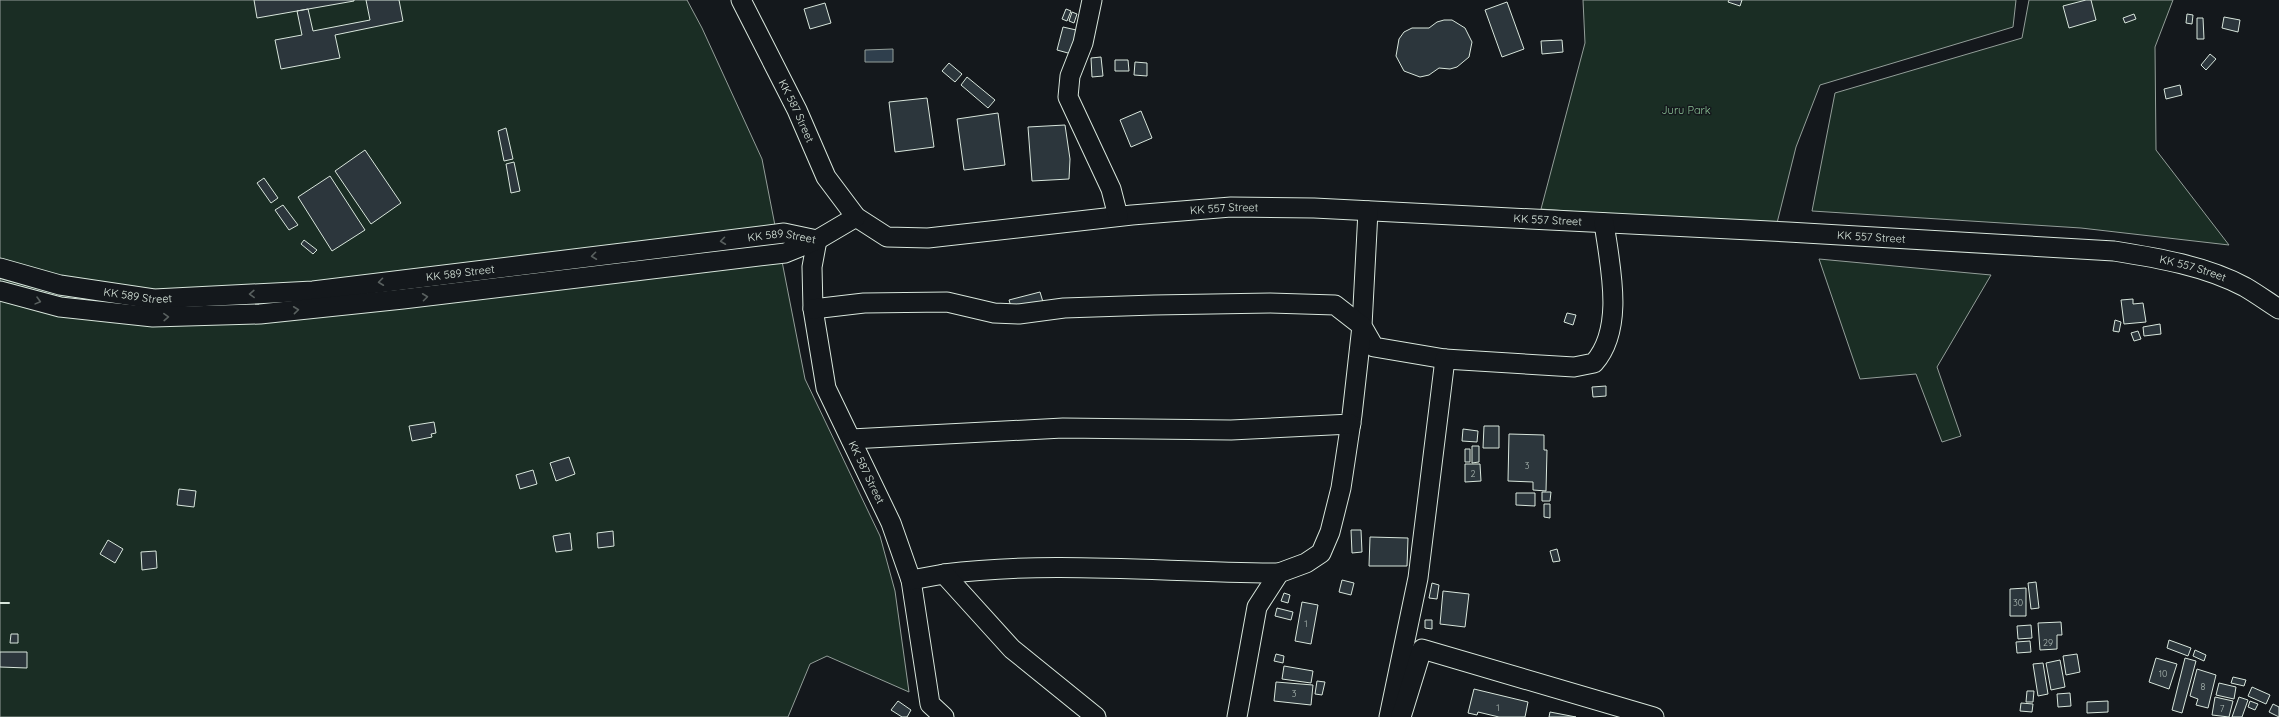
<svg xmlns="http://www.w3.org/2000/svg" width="2279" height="717" viewBox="0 0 2279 717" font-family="Quicksand,sans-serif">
<rect width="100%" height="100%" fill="#14181c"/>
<path fill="#1a2d24" stroke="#939e99" d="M 0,0 L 687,0 L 702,28 L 762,159 L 805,379 L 880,536 L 895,591 L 909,692 L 827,656 L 810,664 L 788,717 L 0,717 Z
M 1583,0 L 2016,0 L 2013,27 L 1820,85 L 1796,147 L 1776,227 L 1541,209 L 1585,43 Z
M 2029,0 L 2173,0 L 2155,47 L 2156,150 L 2229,245 L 2081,228 L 1812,211 L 1835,93 L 2022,38 Z
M 1819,259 L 1991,275 L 1937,367 L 1961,436 L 1942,442 L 1916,374 L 1860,379 Z"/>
<path fill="#2f3f4d" stroke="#939e99" d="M 893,49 L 893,62 L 865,62 L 865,50 Z"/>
<path fill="#2c363c" stroke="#d8e6dc" d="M 254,0 L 354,0 L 354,1 L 257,18 Z
M 366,0 L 399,0 L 403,21 L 335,35 L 340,58 L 281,69 L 275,40 L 302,35 L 297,11 L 308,9 L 313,31 L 370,20 Z
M 1729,0 L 1742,0 L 1740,6 L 1728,2 Z
M 2086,0 L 2091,0 L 2096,20 L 2069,28 L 2063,6 Z
M 1507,2 L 1524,49 L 1502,57 L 1485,10 Z
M 825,3 L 831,23 L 810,29 L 804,9 Z
M 1066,9 L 1071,11 L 1067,21 L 1062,19 Z
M 1072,12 L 1077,14 L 1074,23 L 1069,21 Z
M 2134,14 L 2136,19 L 2125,23 L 2123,18 Z
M 2187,14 L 2193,15 L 2192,24 L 2186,23 Z
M 2224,17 L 2240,20 L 2238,32 L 2222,28 Z
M 2197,18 L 2203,18 L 2204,39 L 2197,39 Z
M 1444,20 L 1452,20 L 1465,28 L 1472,42 L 1469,57 L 1457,67 L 1450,69 L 1439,68 L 1429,75 L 1420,77 L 1404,71 L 1396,56 L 1399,39 L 1404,32 L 1412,28 L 1429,28 L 1437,22 Z
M 1063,27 L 1085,32 L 1079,56 L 1057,50 Z
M 1562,40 L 1563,52 L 1542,54 L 1541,41 Z
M 2210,54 L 2216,59 L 2206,70 L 2201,65 Z
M 1101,57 L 1103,76 L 1092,77 L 1091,58 Z
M 1115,60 L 1128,60 L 1129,71 L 1115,71 Z
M 1135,62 L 1147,63 L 1147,76 L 1134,75 Z
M 949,63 L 962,74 L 955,82 L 942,71 Z
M 967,77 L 995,100 L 988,108 L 961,85 Z
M 2180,85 L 2182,95 L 2166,99 L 2164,89 Z
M 927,98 L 934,147 L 895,152 L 889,102 Z
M 1141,111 L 1152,138 L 1131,147 L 1120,120 Z
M 998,113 L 1005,165 L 964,170 L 957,119 Z
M 1065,125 L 1070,159 L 1069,179 L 1032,181 L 1028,127 Z
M 506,128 L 513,159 L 504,161 L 498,131 Z
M 365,150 L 401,203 L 371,224 L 335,171 Z
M 514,162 L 520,191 L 511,193 L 506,164 Z
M 330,176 L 365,230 L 332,251 L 298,197 Z
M 264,178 L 278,198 L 271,203 L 257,183 Z
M 283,205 L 298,225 L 289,230 L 275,210 Z
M 304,240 L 317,250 L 313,254 L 301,244 Z
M 1040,292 L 1043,302 L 1012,310 L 1009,300 Z
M 2133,299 L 2133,304 L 2143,303 L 2146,322 L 2124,324 L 2121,300 Z
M 1567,313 L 1576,315 L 1573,325 L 1564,322 Z
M 2115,320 L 2121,322 L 2119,332 L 2113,331 Z
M 2160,324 L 2161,334 L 2144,336 L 2143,327 Z
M 2138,331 L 2141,339 L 2134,341 L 2131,333 Z
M 1606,386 L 1606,396 L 1593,397 L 1592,387 Z
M 434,422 L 436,433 L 431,434 L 432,437 L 412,441 L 409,426 Z
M 1484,426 L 1499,426 L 1499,448 L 1483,448 Z
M 1463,429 L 1478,431 L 1477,442 L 1462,441 Z
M 1509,434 L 1544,435 L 1544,450 L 1547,450 L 1546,491 L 1533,490 L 1533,482 L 1508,481 Z
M 1472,446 L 1479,446 L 1479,462 L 1472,463 Z
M 1465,449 L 1470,449 L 1470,462 L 1465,462 Z
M 569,457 L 575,474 L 556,481 L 550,463 Z
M 1465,464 L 1480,464 L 1481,481 L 1465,482 Z
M 533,470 L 537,484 L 520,489 L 516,475 Z
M 179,489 L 196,491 L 194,507 L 177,505 Z
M 1542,492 L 1551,492 L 1550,501 L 1542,501 Z
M 1516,493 L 1535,493 L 1535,506 L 1516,505 Z
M 1544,504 L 1550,504 L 1550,518 L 1544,517 Z
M 1351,530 L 1361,530 L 1362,552 L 1352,553 Z
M 613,531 L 614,546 L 598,548 L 597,533 Z
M 570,533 L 572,550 L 556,552 L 553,536 Z
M 1370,537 L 1408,538 L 1407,566 L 1369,566 Z
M 108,540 L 123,549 L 115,563 L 100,554 Z
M 1557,549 L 1560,561 L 1553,562 L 1550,551 Z
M 156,551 L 157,568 L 142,570 L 141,552 Z
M 1342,580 L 1354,583 L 1351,595 L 1339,592 Z
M 2036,582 L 2039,608 L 2031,609 L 2028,583 Z
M 1432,583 L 1439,585 L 1437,599 L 1429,598 Z
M 2026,588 L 2026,616 L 2010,616 L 2010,589 Z
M 1443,591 L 1469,594 L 1465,627 L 1440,624 Z
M 1284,593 L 1290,595 L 1288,603 L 1281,601 Z
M 1302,602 L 1318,605 L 1311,644 L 1295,641 Z
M 1277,608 L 1293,612 L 1291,620 L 1275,616 Z
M 1425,620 L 1432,620 L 1432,629 L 1425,628 Z
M 2061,622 L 2062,635 L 2057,635 L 2057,649 L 2040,650 L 2038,623 Z
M 2031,625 L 2032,638 L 2018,639 L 2017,626 Z
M 11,634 L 18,634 L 18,643 L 10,643 Z
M 2169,640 L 2191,648 L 2188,656 L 2167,648 Z
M 2030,641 L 2031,652 L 2017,653 L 2016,642 Z
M 2195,650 L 2206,655 L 2204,661 L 2193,656 Z
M 0,652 L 27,652 L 27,668 L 0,667 Z
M 1276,654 L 1284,656 L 1283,663 L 1274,661 Z
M 2077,654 L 2080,672 L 2066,675 L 2063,656 Z
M 2156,658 L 2177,664 L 2169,689 L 2149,682 Z
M 2185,658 L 2196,661 L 2182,713 L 2172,710 Z
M 2060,660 L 2065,687 L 2051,690 L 2046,663 Z
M 2043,663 L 2048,694 L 2038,696 L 2033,664 Z
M 1284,666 L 1313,671 L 1311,683 L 1282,679 Z
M 2197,669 L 2216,675 L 2208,708 L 2196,705 L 2198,699 L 2190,696 Z
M 2233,677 L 2246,680 L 2244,686 L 2231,683 Z
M 1317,681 L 1325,682 L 1322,695 L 1315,694 Z
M 1276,682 L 1313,685 L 1311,705 L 1274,701 Z
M 2219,683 L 2236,687 L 2234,699 L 2216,695 Z
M 2252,687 L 2270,695 L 2266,704 L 2248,696 Z
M 1474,689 L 1528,702 L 1525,717 L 1499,717 L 1478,712 L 1477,715 L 1468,713 Z
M 2027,691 L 2034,691 L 2033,702 L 2026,702 Z
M 2070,693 L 2071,706 L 2058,707 L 2057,694 Z
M 2215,697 L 2233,701 L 2229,717 L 2212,715 Z
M 2239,697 L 2248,700 L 2242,717 L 2232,717 Z
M 898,701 L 911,710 L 907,717 L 902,717 L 891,710 Z
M 2108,701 L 2108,712 L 2087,713 L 2087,702 Z
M 2250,701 L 2258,704 L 2255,710 L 2248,707 Z
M 2021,703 L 2033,704 L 2032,712 L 2020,711 Z
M 2273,704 L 2279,707 L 2279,717 L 2269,712 Z
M 1550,712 L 1576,717 L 1549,717 Z"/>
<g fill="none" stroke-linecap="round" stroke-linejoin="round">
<defs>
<g id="minor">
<path id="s1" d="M 741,0 L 797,110 L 826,177 L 856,217 L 887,237 L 928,238 L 1132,215 L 1231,207 L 1314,208 L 1788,232 L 2114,251 C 2158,258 2206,266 2245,287 C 2257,294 2268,302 2279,309"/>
<path d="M 1092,0 L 1083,43 L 1070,76 L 1068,97 L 1111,189 L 1118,216"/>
<path d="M 1368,211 L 1362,326 L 1374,347 L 1445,359 L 1574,367 L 1594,363 C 1625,328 1610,266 1604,223"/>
<path id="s2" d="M 817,240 L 812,267 L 813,309 L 826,388 L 891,523 L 911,580 L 930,704 L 944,717"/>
<path id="s3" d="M 0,268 L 60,285 L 154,299 L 313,291 L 784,233 L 817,240"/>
<path d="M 0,291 L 60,307 L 153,317 L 260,314 L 403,299 L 785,253 L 817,240 L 856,217"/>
<path d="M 813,309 L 864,303 L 947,302 L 994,313 L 1019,314 L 1064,308 L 1154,305 L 1270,303 L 1335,305 L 1362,326 L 1352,415 L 1341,488 L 1330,532 L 1321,553 L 1306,563 L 1279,573 L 1257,607 L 1237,717"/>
<path d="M 851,439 L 1063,428 L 1231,430 L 1351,424"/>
<path d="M 944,574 C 1056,560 1167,573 1279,573"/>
<path d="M 911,580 L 944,574 L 1012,649 L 1096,717"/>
<path d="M 1389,717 L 1418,578 L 1445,359"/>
<path d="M 1401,717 L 1422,649 L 1654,717"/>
</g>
</defs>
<use href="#minor" stroke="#d8e6dc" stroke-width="21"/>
<use href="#minor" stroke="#14181c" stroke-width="19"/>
<path stroke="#d8e6dc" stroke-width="2" d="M 0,603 L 9,603"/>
</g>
<defs><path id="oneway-chevron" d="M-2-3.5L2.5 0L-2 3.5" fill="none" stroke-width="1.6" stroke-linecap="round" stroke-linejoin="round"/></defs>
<g stroke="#59605f">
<use href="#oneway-chevron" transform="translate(723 241) rotate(173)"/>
<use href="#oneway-chevron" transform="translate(594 256) rotate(173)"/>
<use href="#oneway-chevron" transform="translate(381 282) rotate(173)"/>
<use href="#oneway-chevron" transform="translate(252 294) rotate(178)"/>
<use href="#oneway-chevron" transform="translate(425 297) rotate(-7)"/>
<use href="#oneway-chevron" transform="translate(38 301) rotate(15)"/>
<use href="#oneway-chevron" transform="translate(296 310) rotate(-6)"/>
<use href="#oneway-chevron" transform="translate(166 317) rotate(-2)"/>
</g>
<g text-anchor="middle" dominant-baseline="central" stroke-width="3" stroke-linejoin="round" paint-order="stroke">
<g font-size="9" fill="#adbab4">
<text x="1527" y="465">3</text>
<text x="1473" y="473">2</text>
<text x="2018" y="602">30</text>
<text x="1306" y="623">1</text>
<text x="2048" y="642">29</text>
<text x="2163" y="673">10</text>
<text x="2203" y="686">8</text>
<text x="1294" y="693">3</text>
<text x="1498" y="707">1</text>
<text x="2222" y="708">7</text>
</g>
<g font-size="11" fill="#8ac095" stroke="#14181c">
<text x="1686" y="110">Juru Park</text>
</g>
<g font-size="11" fill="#d8e6dc" stroke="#14181c">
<text stroke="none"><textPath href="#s1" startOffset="124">KK 587 Street</textPath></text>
<text stroke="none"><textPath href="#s1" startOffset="622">KK 557 Street</textPath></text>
<text stroke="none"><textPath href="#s1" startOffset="946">KK 557 Street</textPath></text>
<text stroke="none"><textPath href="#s1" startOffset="1270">KK 557 Street</textPath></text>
<text stroke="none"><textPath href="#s3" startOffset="789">KK 589 Street</textPath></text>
<text stroke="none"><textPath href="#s1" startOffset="1594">KK 557 Street</textPath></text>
<text stroke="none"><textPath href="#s3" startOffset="465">KK 589 Street</textPath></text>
<text stroke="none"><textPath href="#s3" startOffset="141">KK 589 Street</textPath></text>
<text stroke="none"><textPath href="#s2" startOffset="243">KK 587 Street</textPath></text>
</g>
</g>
</svg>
